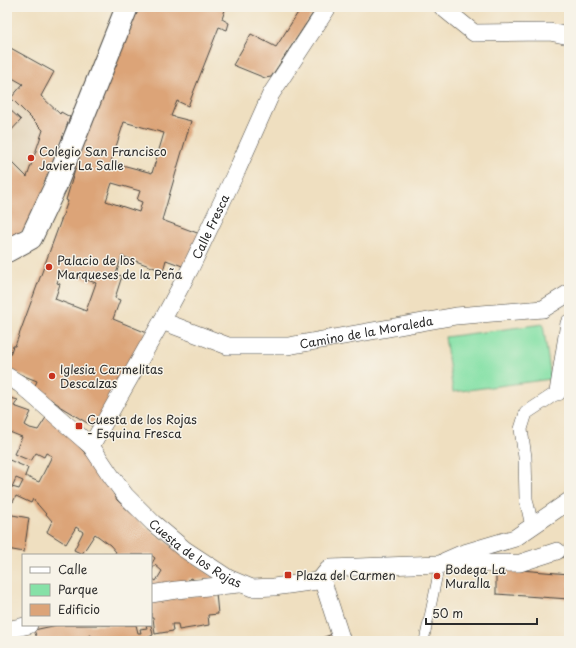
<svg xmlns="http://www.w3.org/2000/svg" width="576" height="648" viewBox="0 0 576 648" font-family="'Playpen Sans',sans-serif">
<rect width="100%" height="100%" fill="#f7f3e8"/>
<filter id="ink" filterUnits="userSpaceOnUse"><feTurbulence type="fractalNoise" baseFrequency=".025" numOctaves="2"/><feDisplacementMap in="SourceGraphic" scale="8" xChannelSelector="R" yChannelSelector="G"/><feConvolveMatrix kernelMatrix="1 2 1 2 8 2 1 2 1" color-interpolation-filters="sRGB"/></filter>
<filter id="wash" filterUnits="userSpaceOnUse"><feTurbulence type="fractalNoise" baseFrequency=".012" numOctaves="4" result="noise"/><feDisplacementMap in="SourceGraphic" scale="16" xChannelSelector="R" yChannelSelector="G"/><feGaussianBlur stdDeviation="0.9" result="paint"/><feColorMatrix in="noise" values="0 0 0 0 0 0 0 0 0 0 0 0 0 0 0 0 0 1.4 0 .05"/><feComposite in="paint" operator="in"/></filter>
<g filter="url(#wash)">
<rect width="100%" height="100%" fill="#efdfc0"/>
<path fill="#dfceb1" d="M 7,75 L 23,84 L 11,98 L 59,147 L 7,222 Z"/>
<path fill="#86e1a7" stroke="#588669" d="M 543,324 L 551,379 L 453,392 L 445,337 Z"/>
<g id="blocks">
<path fill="#dca478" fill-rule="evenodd" d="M 135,7 L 226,7 L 222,19 L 229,23 L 227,30 L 219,27 L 188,106 L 177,101 L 171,116 L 191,121 L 162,220 L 200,234 L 185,267 L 166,260 L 163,271 L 122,256 L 116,274 L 122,276 L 115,298 L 120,300 L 113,319 L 147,333 L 94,427 L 59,406 L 59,405 L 34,388 L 37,381 L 7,369 L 7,363 L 13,346 L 15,346 L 68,201 L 66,200 L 91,116 ZM 124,122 L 164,133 L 152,173 L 111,162 ZM 112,183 L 140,191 L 137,200 L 142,202 L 139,212 L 106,201 ZM 61,271 L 96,283 L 86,311 L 55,299 L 60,284 L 57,283 Z
M 293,7 L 317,7 L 271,77 L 265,78 L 233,65 L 251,34 L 276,47 L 299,11 Z
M 7,46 L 54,72 L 41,96 L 60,114 L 61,112 L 70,117 L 40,203 L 28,227 L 7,241 L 7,157 L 27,177 L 43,130 L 11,98 L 23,84 L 7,75 Z
M 7,107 L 21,120 L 7,135 Z
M 7,397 L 18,400 L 14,406 L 31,412 L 25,425 L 30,428 L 38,430 L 47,416 L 69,436 L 101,470 L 117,500 L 147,528 L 215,578 L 194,580 L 190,578 L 187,582 L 151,587 L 151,578 L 156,581 L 162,571 L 155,565 L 151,571 L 151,565 L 155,558 L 151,555 L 114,555 L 116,552 L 110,545 L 95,534 L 82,554 L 74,550 L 83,532 L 76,527 L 66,544 L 47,532 L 52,521 L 33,499 L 31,503 L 16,496 L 13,502 L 7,501 L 7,459 L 28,468 L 25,476 L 39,482 L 52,456 L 46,453 L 44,457 L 36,453 L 31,461 L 14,454 L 22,437 L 7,431 ZM 16,478 L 23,481 L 19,489 L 12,487 Z
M 7,514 L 29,518 L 24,552 L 7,549 Z
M 496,568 L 569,574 L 569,599 L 496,594 Z
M 216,593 L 218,614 L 208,615 L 209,625 L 179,630 L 178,624 L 172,624 L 173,631 L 155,634 L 153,618 L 151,618 L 151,601 Z
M 57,625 L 136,625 L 138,633 L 141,633 L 140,629 L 147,628 L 146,625 L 151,625 L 153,635 L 145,639 L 134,641 L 115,641 L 115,639 L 109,641 L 91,641 L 91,635 L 86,637 L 86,641 L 38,641 L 34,630 Z
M 335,633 L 337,641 L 314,641 Z
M 15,634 L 16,641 L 7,641 L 7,636 Z"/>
</g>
</g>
<g filter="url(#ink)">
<use href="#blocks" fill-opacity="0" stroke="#484641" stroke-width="1"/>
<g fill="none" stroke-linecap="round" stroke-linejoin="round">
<defs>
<path id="service" d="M 424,641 L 440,564"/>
<path id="pedestrian" d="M 532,526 L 526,499 L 525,457 L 521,429 L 526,413 L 558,392"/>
<g id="minor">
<path d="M 442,7 L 474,33 L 550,32 L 569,36"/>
<path id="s1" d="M 162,321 L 228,346 L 288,346 L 456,316 L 543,309 L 569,293"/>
<path id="s2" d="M 7,376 L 20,384 L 91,446 L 109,473 L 125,495 L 153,523 L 184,549 L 228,578 L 252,588 L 274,587 L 317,581 C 324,578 324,572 330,568 L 440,564 L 520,563 L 557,551"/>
<path d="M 558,392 L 569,323"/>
<path id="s3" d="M 91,446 L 162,321 L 190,269 L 238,168 L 271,94 L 328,7"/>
<path d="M 445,561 L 461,554 L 515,538 L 569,501"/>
<path d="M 322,579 L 342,641"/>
<path d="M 151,594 L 176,590 L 240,584"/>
<path d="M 7,630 L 29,625"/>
</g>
<path id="tertiary" d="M 7,251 L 31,238 L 55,187 L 127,7"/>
</defs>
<use href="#service" stroke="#484641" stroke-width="10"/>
<use href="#pedestrian" stroke="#484641" stroke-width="14"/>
<use href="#minor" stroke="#484641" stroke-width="18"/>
<use href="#tertiary" stroke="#484641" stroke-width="24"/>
<use href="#service" stroke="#fff" stroke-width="9"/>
<use href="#pedestrian" stroke="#fff" stroke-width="13"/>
<use href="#minor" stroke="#fff" stroke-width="17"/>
<use href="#tertiary" stroke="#fff" stroke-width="22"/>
</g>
</g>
<g fill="#c8321e" stroke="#f7f3e8" stroke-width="1.5">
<circle cx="31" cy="158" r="4"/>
<circle cx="49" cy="267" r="4"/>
<circle cx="52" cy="376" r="4"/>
<rect x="75" y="422" width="8" height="8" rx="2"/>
<rect x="284" y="571" width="8" height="8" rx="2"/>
<circle cx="437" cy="576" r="4"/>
</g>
<g text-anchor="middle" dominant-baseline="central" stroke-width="3" stroke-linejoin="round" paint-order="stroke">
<g font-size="12" fill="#2b2b2b" stroke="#f7f3e8" text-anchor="start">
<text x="39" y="151">Colegio San Francisco<tspan x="39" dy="14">Javier La Salle</tspan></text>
<text x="57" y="260">Palacio de los<tspan x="57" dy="14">Marqueses de la Peña</tspan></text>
<text x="60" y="369">Iglesia Carmelitas<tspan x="60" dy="14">Descalzas</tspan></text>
<text x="87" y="419">Cuesta de los Rojas<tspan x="87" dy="14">- Esquina Fresca</tspan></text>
<text x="445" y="569">Bodega La<tspan x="445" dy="14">Muralla</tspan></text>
<text x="296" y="575">Plaza del Carmen</text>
</g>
<g font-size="12" fill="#2b2b2b" stroke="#f7f3e8">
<text stroke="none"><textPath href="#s3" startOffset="250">Calle Fresca</textPath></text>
<text stroke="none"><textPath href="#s1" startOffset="210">Camino de la Moraleda</textPath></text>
<text stroke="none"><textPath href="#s2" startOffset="261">Cuesta de los Rojas</textPath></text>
</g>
</g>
<rect width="576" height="648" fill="none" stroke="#f7f3e8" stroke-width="24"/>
<rect x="22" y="554" width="130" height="72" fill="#f7f3e8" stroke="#a5a39c"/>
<rect x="30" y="567" width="20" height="6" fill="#ffffff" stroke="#a5a39c"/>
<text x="58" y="574" font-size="12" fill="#2b2b2b">Calle</text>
<rect x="30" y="584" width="20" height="12" fill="#86e1a7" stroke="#a5a39c"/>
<text x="58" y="594" font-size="12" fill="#2b2b2b">Parque</text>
<rect x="30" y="604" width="20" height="12" fill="#dca478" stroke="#a5a39c"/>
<text x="58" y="614" font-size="12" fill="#2b2b2b">Edificio</text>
<path d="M426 618v6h111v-6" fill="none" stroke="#2b2b2b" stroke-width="2"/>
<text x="432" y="618" font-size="12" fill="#2b2b2b" stroke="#f7f3e8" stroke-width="3" paint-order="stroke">50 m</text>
</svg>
